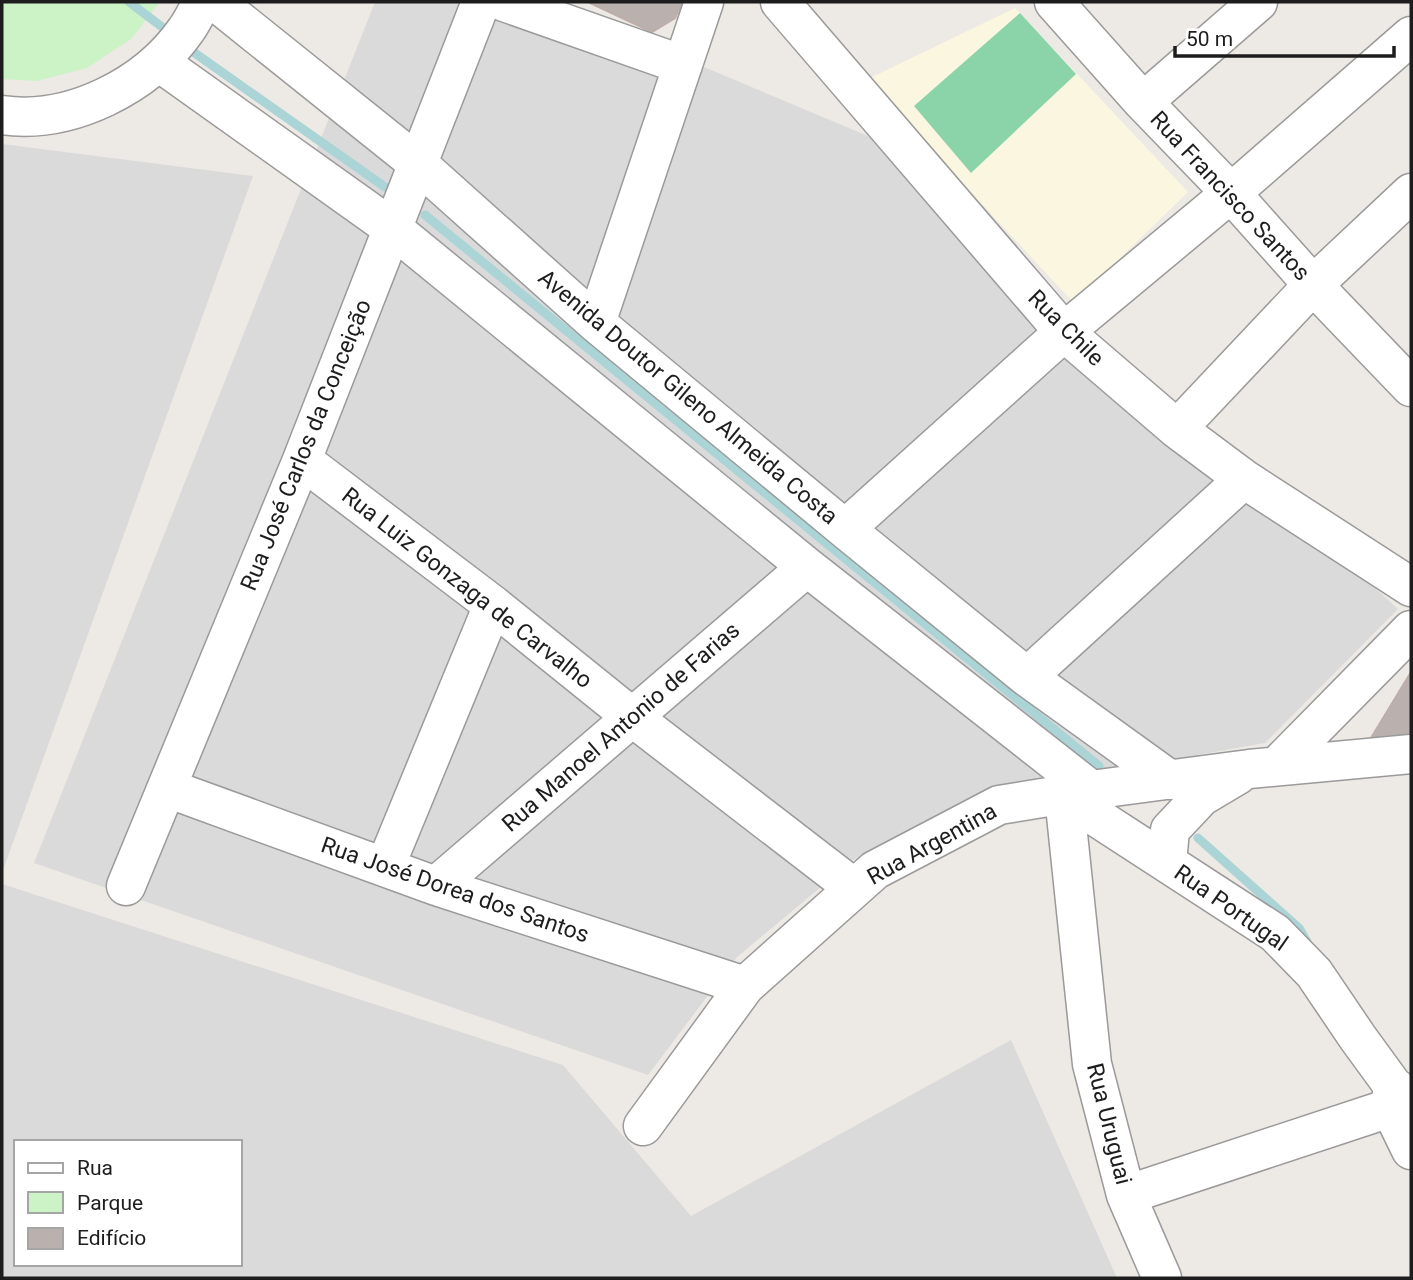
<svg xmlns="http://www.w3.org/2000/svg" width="1413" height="1280" viewBox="0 0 1413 1280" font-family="Roboto,sans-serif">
<rect width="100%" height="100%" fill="#ede9e5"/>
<path fill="#dbdadb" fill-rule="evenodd" d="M 375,2 L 549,2 L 887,144 L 1398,609 L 1265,743 L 1013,788 L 852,861 L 737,957 L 648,1075 L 34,863 Z
M 2,144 L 253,176 L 2,873 Z
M 2,884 L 563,1065 L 691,1216 L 1011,1040 L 1117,1278 L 2,1278 ZM 16,1142 L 240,1142 L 240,1264 L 16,1264 Z"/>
<path fill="#fbf6e0" d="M 1015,8 L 1188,192 L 1074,303 L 866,80 Z"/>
<path fill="#cbf3c6" d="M 2,2 L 160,2 L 131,39 L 87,68 L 37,81 L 2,79 Z"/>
<path fill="#8bd4aa" d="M 1020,13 L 1076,74 L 971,173 L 914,106 Z"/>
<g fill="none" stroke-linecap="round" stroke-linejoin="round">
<path stroke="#aad4d6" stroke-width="9" d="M 129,2 L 162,27
M 189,49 L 385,187
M 425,215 L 1099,766
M 1198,838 L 1299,928 L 1307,942"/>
</g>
<path fill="#bab1ae" stroke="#bdaea9" stroke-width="2" d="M 588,2 L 683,2 L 675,18 L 652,32 Z
M 1411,672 L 1411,737 L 1371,738 Z"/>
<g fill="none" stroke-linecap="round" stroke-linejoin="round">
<defs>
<path id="minor" d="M 216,2 L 417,163 L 596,323 L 845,529 L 1027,677 L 1170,780
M 504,2 L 683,65
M 780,2 L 1064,332 L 1177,429 L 1244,479 L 1411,587
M 1054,2 L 1143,102 L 1231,193 L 1313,285 L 1411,387
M 159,62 L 392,228 L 807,567 L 1091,790
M 1143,102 L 1258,2
M 2,115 C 70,125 147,86 186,30 C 192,22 197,11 202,2
M 596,323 L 704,2
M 1177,429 L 1313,285 L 1411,193
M 302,460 L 493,605 L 632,717 L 854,888
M 845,529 L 1064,332 L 1231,193 L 1411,36
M 1027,677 L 1244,479
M 1277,766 L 1411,630
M 167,788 L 436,886 L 745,986
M 1064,796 L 1092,1064 L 1126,1195 L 1411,1101
M 1064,796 L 1275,933 L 1314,973 L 1358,1038 L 1393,1086 L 1411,1099
M 1167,862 L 1170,830 L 1201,797 L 1238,775
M 385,867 L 493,605
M 126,886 L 302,460 L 481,2
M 436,886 L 807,567
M 1393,1086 L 1390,1107 L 1411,1150
M 643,1126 L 745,986 L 875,870 L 999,805 L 1091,790 L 1249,769 L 1411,754
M 1126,1195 L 1162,1278"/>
</defs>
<use href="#minor" stroke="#9a9a9a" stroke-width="41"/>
<use href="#minor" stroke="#fff" stroke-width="38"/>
</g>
<g text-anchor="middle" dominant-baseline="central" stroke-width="5" stroke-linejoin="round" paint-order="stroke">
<g font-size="23" fill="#1d1d1d" stroke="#fff">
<text transform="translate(1230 196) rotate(47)">Rua Francisco Santos</text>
<text transform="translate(1066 328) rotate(45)">Rua Chile</text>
<text transform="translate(688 397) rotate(40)">Avenida Doutor Gileno Almeida Costa</text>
<text transform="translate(306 445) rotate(-68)">Rua José Carlos da Conceição</text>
<text transform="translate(467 588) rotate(38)">Rua Luiz Gonzaga de Carvalho</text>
<text transform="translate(621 727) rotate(-41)">Rua Manoel Antonio de Farias</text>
<text transform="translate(932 844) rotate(-29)">Rua Argentina</text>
<text transform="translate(455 890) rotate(19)">Rua José Dorea dos Santos</text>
<text transform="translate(1231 908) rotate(35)">Rua Portugal</text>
<text transform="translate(1109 1124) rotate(76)">Rua Uruguai</text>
</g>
</g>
<rect width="1413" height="1280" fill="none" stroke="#1d1d1d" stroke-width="7"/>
<rect x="14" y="1140" width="228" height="126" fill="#ffffff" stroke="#a5a5a5" stroke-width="2"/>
<rect x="28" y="1163" width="35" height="10" fill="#ffffff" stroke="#a5a5a5" stroke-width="2"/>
<text x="77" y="1175" font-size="21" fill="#1d1d1d">Rua</text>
<rect x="28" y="1192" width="35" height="21" fill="#cbf3c6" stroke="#a5a5a5" stroke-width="2"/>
<text x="77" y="1210" font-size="21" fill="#1d1d1d">Parque</text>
<rect x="28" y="1228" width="35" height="21" fill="#bab1ae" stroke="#a5a5a5" stroke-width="2"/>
<text x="77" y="1245" font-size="21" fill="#1d1d1d">Edifício</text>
<path d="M1175 46v10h219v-10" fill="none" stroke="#1d1d1d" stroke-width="3.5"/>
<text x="1186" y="46" font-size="21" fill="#1d1d1d" stroke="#ffffff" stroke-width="5" paint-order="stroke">50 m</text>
</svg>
